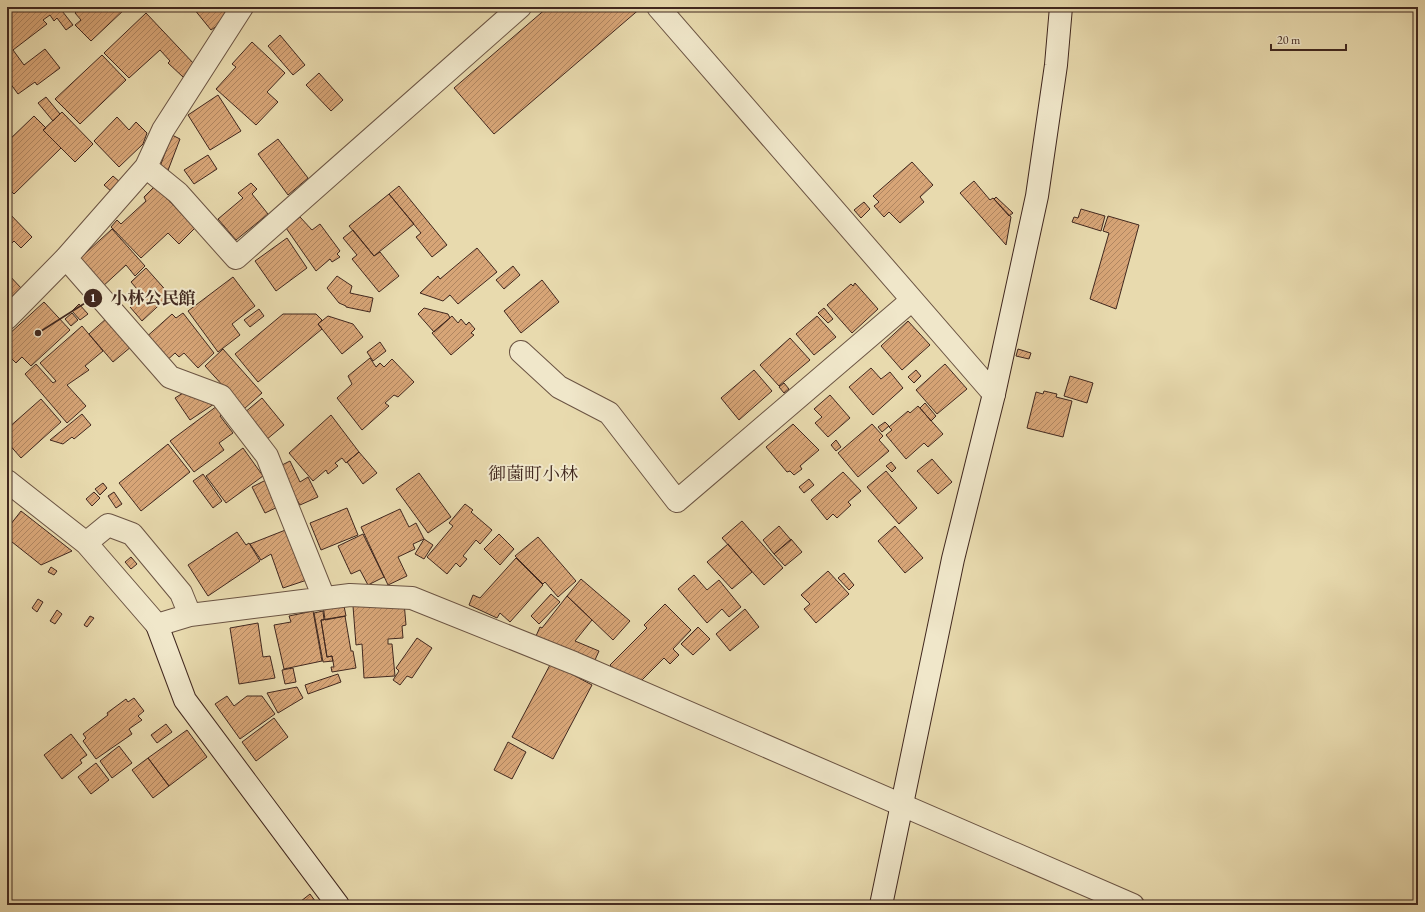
<svg xmlns="http://www.w3.org/2000/svg" width="1425" height="912" viewBox="0 0 1425 912" font-family="'EB Garamond','Noto Serif JP',serif">
<defs>
<pattern id="building-hatch" width="6" height="6" patternUnits="userSpaceOnUse"><rect width="6" height="6" fill="#d7a577"/><path d="M-1 1l2-2M0 6l6-6M5 7l2-2" fill="none" stroke="#b08661"/></pattern>
</defs>
<rect width="100%" height="100%" fill="#e8daae"/>
<filter id="stains"><feTurbulence type="fractalNoise" baseFrequency=".005" numOctaves="4"/><feColorMatrix values="0 0 0 0 .2 0 0 0 0 .09 0 0 0 0 .02 0 0 0 .5 -.17"/></filter>
<radialGradient id="worn" r=".72"><stop offset=".6" stop-color="#630" stop-opacity="0"/><stop offset="1" stop-color="#630" stop-opacity=".3"/></radialGradient>
<path fill="url(#building-hatch)" stroke="#41281f" d="M 18,7 L 59,7 L 73,25 L 66,30 L 57,18 L 54,21 L 50,15 L 43,20 L 47,24 L 13,50 L 24,65 L 45,49 L 60,68 L 37,85 L 35,82 L 18,94 L 7,79 L 7,15 Z
M 81,7 L 125,7 L 126,8 L 91,41 L 75,25 L 81,20 L 75,13 Z
M 197,7 L 227,7 L 221,23 L 211,30 L 194,9 Z
M 548,7 L 642,7 L 494,134 L 454,88 Z
M 146,13 L 195,65 L 183,77 L 168,63 L 170,61 L 160,50 L 129,78 L 104,53 Z
M 280,35 L 305,65 L 293,75 L 268,46 Z
M 252,42 L 285,73 L 267,92 L 278,102 L 256,125 L 216,89 L 236,67 L 232,64 Z
M 102,55 L 126,80 L 80,124 L 55,99 Z
M 319,73 L 343,100 L 331,111 L 306,85 Z
M 218,95 L 241,131 L 210,150 L 188,115 Z
M 46,97 L 60,114 L 53,121 L 38,103 Z
M 62,112 L 93,144 L 75,162 L 43,130 Z
M 34,116 L 46,128 L 43,130 L 61,148 L 14,194 L 7,187 L 7,142 Z
M 117,117 L 129,130 L 136,122 L 147,133 L 143,144 L 119,167 L 94,141 Z
M 172,135 L 180,139 L 167,173 L 159,169 Z
M 278,139 L 308,178 L 288,195 L 258,154 Z
M 208,155 L 217,169 L 194,184 L 184,170 Z
M 912,162 L 933,185 L 920,197 L 924,202 L 900,223 L 889,212 L 884,217 L 874,206 L 879,202 L 873,196 Z
M 113,176 L 121,183 L 112,192 L 104,185 Z
M 974,181 L 990,200 L 993,198 L 1011,217 L 1006,245 L 960,193 Z
M 251,183 L 257,189 L 252,194 L 268,214 L 236,240 L 218,219 L 243,198 L 238,193 Z
M 155,186 L 195,228 L 179,244 L 168,233 L 141,258 L 111,227 L 117,220 L 121,224 L 146,201 L 144,197 Z
M 399,186 L 447,245 L 432,257 L 416,237 L 421,233 L 389,194 Z
M 389,194 L 414,224 L 374,256 L 349,226 Z
M 996,197 L 1013,213 L 1009,216 L 994,199 Z
M 864,202 L 870,209 L 861,218 L 854,210 Z
M 1081,209 L 1105,216 L 1101,231 L 1072,222 L 1074,217 L 1078,218 Z
M 7,211 L 32,237 L 21,248 L 14,241 L 8,247 L 12,250 L 7,255 Z
M 1108,216 L 1139,225 L 1116,309 L 1090,299 L 1109,233 L 1103,231 Z
M 300,217 L 312,230 L 320,224 L 340,251 L 337,254 L 340,257 L 332,262 L 330,259 L 316,271 L 286,228 Z
M 112,229 L 145,266 L 135,276 L 126,265 L 101,288 L 76,262 Z
M 353,230 L 374,256 L 380,252 L 399,276 L 379,292 L 352,259 L 357,255 L 343,238 Z
M 287,238 L 307,268 L 276,291 L 255,261 Z
M 477,248 L 497,272 L 458,304 L 450,295 L 443,301 L 420,293 L 438,276 L 440,279 Z
M 513,266 L 520,275 L 504,289 L 496,280 Z
M 146,268 L 170,295 L 142,321 L 130,307 L 143,296 L 131,282 Z
M 7,273 L 22,289 L 7,304 Z
M 337,276 L 352,286 L 350,293 L 373,298 L 370,312 L 346,307 L 346,306 L 339,303 L 327,288 Z
M 233,277 L 255,306 L 232,324 L 240,335 L 218,352 L 188,311 Z
M 542,280 L 559,302 L 521,333 L 504,311 Z
M 855,283 L 878,309 L 852,333 L 827,305 L 851,284 L 853,286 Z
M 44,302 L 70,330 L 31,366 L 22,357 L 16,363 L 7,354 L 7,336 Z
M 79,304 L 88,314 L 80,320 L 72,311 Z
M 424,308 L 448,314 L 450,318 L 434,332 L 418,314 Z
M 824,308 L 833,319 L 828,323 L 818,313 Z
M 259,309 L 264,316 L 250,327 L 244,320 Z
M 72,313 L 78,320 L 71,326 L 65,319 Z
M 183,313 L 214,353 L 198,368 L 184,353 L 179,357 L 175,353 L 164,363 L 143,340 L 172,314 L 176,318 Z
M 283,314 L 316,314 L 322,320 L 318,324 L 322,329 L 258,382 L 235,354 Z
M 328,316 L 353,324 L 363,337 L 342,354 L 318,324 Z
M 452,316 L 458,323 L 461,319 L 466,325 L 469,322 L 475,329 L 471,333 L 474,335 L 451,355 L 432,333 Z
M 817,316 L 836,337 L 814,355 L 796,334 Z
M 107,318 L 132,346 L 113,362 L 89,334 Z
M 908,321 L 930,345 L 902,370 L 881,346 Z
M 82,326 L 103,351 L 85,366 L 89,370 L 67,385 L 86,406 L 67,423 L 25,374 L 36,364 L 53,383 L 56,381 L 40,363 Z
M 790,338 L 810,360 L 779,386 L 760,365 Z
M 380,342 L 386,351 L 373,361 L 367,352 Z
M 223,349 L 262,393 L 244,409 L 205,366 Z
M 1018,349 L 1031,353 L 1029,359 L 1016,356 Z
M 370,358 L 376,367 L 380,363 L 384,367 L 392,359 L 414,382 L 398,397 L 394,395 L 385,403 L 389,406 L 362,430 L 337,398 L 352,384 L 348,376 Z
M 945,364 L 967,389 L 937,414 L 916,390 Z
M 871,368 L 881,379 L 890,372 L 903,388 L 873,415 L 849,387 Z
M 754,370 L 772,391 L 739,420 L 721,398 Z
M 916,370 L 921,376 L 914,383 L 908,377 Z
M 1070,376 L 1093,383 L 1087,403 L 1064,396 Z
M 784,383 L 789,389 L 784,393 L 779,387 Z
M 1044,391 L 1057,394 L 1056,397 L 1072,401 L 1063,437 L 1027,428 L 1036,392 L 1043,394 Z
M 183,393 L 214,404 L 190,420 L 175,398 Z
M 830,395 L 850,418 L 828,437 L 815,423 L 822,417 L 814,409 Z
M 262,398 L 284,425 L 266,440 L 244,413 Z
M 41,399 L 61,422 L 21,458 L 7,442 L 7,429 Z
M 925,403 L 936,416 L 931,421 L 920,408 Z
M 217,406 L 223,414 L 220,416 L 233,433 L 219,443 L 224,450 L 194,472 L 170,441 Z
M 918,406 L 943,434 L 928,447 L 924,443 L 906,459 L 886,435 L 892,430 L 889,427 L 908,411 L 910,413 Z
M 82,414 L 91,425 L 74,439 L 72,437 L 63,444 L 50,440 Z
M 331,415 L 359,452 L 346,463 L 342,458 L 335,463 L 338,466 L 328,474 L 326,470 L 313,481 L 289,453 Z
M 885,422 L 889,426 L 882,432 L 878,427 Z
M 793,424 L 819,450 L 800,466 L 802,469 L 794,475 L 790,471 L 787,472 L 766,447 Z
M 872,424 L 883,436 L 879,440 L 889,451 L 858,477 L 838,453 Z
M 836,440 L 841,447 L 836,451 L 831,445 Z
M 168,444 L 190,472 L 141,511 L 119,483 Z
M 243,448 L 263,476 L 226,503 L 206,476 Z
M 359,452 L 377,473 L 363,484 L 347,462 Z
M 932,459 L 952,482 L 938,494 L 917,471 Z
M 290,461 L 300,482 L 308,477 L 318,497 L 300,505 L 278,467 Z
M 891,462 L 896,468 L 892,472 L 886,466 Z
M 886,471 L 917,508 L 899,524 L 867,487 Z
M 843,472 L 861,491 L 848,502 L 851,505 L 837,518 L 833,514 L 827,520 L 811,500 Z
M 419,473 L 451,517 L 428,533 L 396,489 Z
M 203,474 L 222,501 L 213,508 L 193,481 Z
M 809,479 L 814,485 L 804,493 L 799,487 Z
M 266,480 L 280,506 L 265,513 L 252,487 Z
M 103,483 L 107,488 L 100,495 L 95,489 Z
M 94,492 L 100,498 L 92,506 L 86,499 Z
M 114,492 L 122,504 L 116,508 L 108,496 Z
M 465,504 L 473,510 L 471,512 L 492,530 L 480,544 L 476,540 L 463,556 L 467,559 L 460,567 L 456,563 L 447,574 L 427,557 L 453,526 L 449,523 Z
M 347,508 L 358,535 L 321,550 L 310,523 Z
M 400,509 L 409,527 L 416,523 L 424,539 L 413,544 L 415,549 L 398,557 L 407,576 L 388,585 L 361,527 Z
M 21,511 L 72,551 L 41,565 L 7,538 L 7,529 Z
M 742,521 L 783,568 L 764,585 L 722,538 Z
M 779,526 L 791,540 L 774,554 L 763,540 Z
M 895,526 L 923,558 L 905,573 L 878,541 Z
M 288,529 L 307,580 L 283,588 L 271,554 L 261,560 L 250,544 Z
M 237,532 L 246,545 L 249,543 L 260,561 L 208,596 L 188,565 Z
M 363,534 L 384,577 L 368,585 L 360,570 L 351,574 L 338,546 Z
M 499,534 L 514,549 L 500,565 L 484,549 Z
M 538,537 L 576,581 L 558,597 L 545,582 L 543,584 L 515,556 Z
M 424,539 L 433,545 L 424,559 L 415,554 Z
M 791,539 L 802,552 L 785,566 L 774,554 Z
M 728,544 L 752,572 L 732,589 L 707,562 Z
M 131,557 L 137,564 L 131,569 L 125,562 Z
M 516,558 L 543,585 L 510,622 L 500,613 L 497,618 L 469,605 L 473,595 L 480,598 Z
M 51,567 L 57,571 L 54,575 L 48,572 Z
M 828,571 L 849,594 L 816,623 L 804,609 L 810,604 L 801,595 Z
M 844,573 L 854,585 L 849,590 L 838,578 Z
M 694,575 L 707,590 L 719,580 L 741,607 L 729,617 L 722,609 L 707,623 L 678,589 Z
M 581,579 L 630,621 L 613,640 L 567,596 Z
M 551,594 L 560,602 L 539,624 L 531,616 Z
M 567,596 L 592,620 L 575,641 L 599,651 L 595,660 L 536,636 L 540,627 L 542,628 Z
M 38,599 L 43,602 L 37,612 L 32,608 Z
M 343,601 L 346,616 L 325,620 L 323,605 Z
M 404,602 L 406,625 L 402,626 L 403,638 L 388,639 L 388,644 L 392,644 L 395,676 L 364,678 L 362,644 L 356,645 L 353,606 Z
M 665,604 L 691,630 L 673,649 L 679,655 L 670,664 L 664,658 L 640,682 L 619,673 L 610,665 L 647,628 L 644,625 Z
M 745,609 L 759,627 L 730,651 L 716,634 Z
M 57,610 L 62,614 L 55,624 L 50,621 Z
M 313,611 L 322,661 L 284,669 L 274,625 L 291,622 L 289,616 Z
M 323,611 L 324,620 L 321,620 L 327,657 L 332,656 L 333,661 L 323,662 L 314,613 Z
M 90,616 L 94,618 L 87,627 L 84,625 Z
M 345,616 L 351,651 L 353,651 L 356,668 L 332,672 L 331,667 L 334,667 L 332,656 L 327,657 L 321,620 Z
M 258,623 L 263,657 L 270,656 L 275,678 L 239,684 L 230,628 Z
M 698,627 L 710,639 L 693,655 L 681,644 Z
M 417,638 L 432,648 L 412,678 L 407,676 L 400,685 L 393,680 L 399,671 L 396,668 Z
M 551,663 L 592,685 L 553,759 L 512,737 Z
M 293,668 L 296,682 L 285,684 L 282,670 Z
M 338,674 L 341,682 L 308,694 L 305,685 Z
M 297,687 L 303,698 L 278,713 L 267,693 Z
M 227,696 L 234,706 L 247,696 L 262,696 L 275,714 L 240,739 L 215,704 Z
M 134,698 L 144,711 L 138,716 L 142,720 L 129,729 L 132,734 L 96,759 L 83,741 L 86,738 L 83,734 L 108,715 L 107,713 L 126,699 L 128,702 Z
M 274,718 L 288,737 L 256,761 L 242,742 Z
M 166,724 L 172,732 L 157,743 L 151,735 Z
M 187,730 L 207,757 L 169,786 L 148,758 Z
M 71,734 L 87,755 L 80,760 L 82,763 L 62,779 L 44,755 Z
M 508,742 L 526,752 L 512,779 L 494,770 Z
M 119,746 L 132,763 L 112,778 L 100,761 Z
M 148,758 L 169,786 L 153,798 L 132,770 Z
M 96,763 L 109,780 L 91,794 L 78,777 Z
M 310,894 L 318,905 L 296,905 Z"/>
<g fill="none" stroke-linecap="round" stroke-linejoin="round">
<defs>
<path id="street" d="M 658,7 L 994,394
M 146,167 L 178,193 L 236,258 L 520,7
M 66,258 L 170,377 L 221,396 L 267,456 L 324,598
M 7,318 L 66,258 L 146,167 L 163,130 L 242,7
M 521,352 L 559,387 L 609,413 L 677,501 L 912,300
M 7,481 L 86,543 L 157,625 L 190,615 L 350,595 L 412,598 L 574,663 L 1133,905
M 86,543 L 108,525 L 132,534 L 181,593 L 190,615"/>
<path id="secondary" d="M 157,625 L 185,700 L 338,905
M 881,905 L 953,559 L 994,394 L 1037,196 L 1056,65 L 1061,7"/>
</defs>
<use href="#street" stroke="#6b5443" stroke-width="24"/>
<use href="#secondary" stroke="#41281f" stroke-width="24"/>
<use href="#street" stroke="#f0e7ca" stroke-width="22"/>
<use href="#secondary" stroke="#f0e7ca" stroke-width="22"/>
</g>
<g text-anchor="middle" dominant-baseline="central" stroke-width="4" stroke-linejoin="round" paint-order="stroke">
<g font-size="18" fill="#41281f" stroke="#f0e7ca">
<text x="533" y="473">御薗町小林</text>
</g>
</g>
<path fill="none" stroke="#41281f" stroke-width="1.5" d="M38 333L93 298"/>
<g fill="#41281f" stroke="#f0e7ca" stroke-width="1.5">
<circle cx="38" cy="333" r="4"/>
<circle cx="93" cy="298" r="10"/>
</g>
<g font-size="12" text-anchor="middle" font-weight="bold" fill="#fff">
<text x="93" y="302">1</text>
</g>
<g font-size="17" text-anchor="middle" font-weight="bold" fill="#41281f" stroke="#f0e7ca" stroke-width="4" stroke-linejoin="round" paint-order="stroke">
<text x="153" y="304">小林公民館</text>
</g>
<rect width="1425" height="912" fill="none" stroke="#e8daae" stroke-width="24"/>
<rect x="8" y="8" width="1409" height="896" fill="none" stroke="#41281f" stroke-width="2"/>
<rect x="12" y="12" width="1401" height="888" fill="none" stroke="#41281f"/>
<path d="M1271 44v6h75v-6" fill="none" stroke="#41281f" stroke-width="2"/>
<text x="1277" y="44" font-size="12" fill="#41281f" stroke="#f0e7ca" stroke-width="3" paint-order="stroke">20 m</text>
<rect width="100%" height="100%" filter="url(#stains)"/>
<rect width="100%" height="100%" fill="url(#worn)"/>
</svg>
